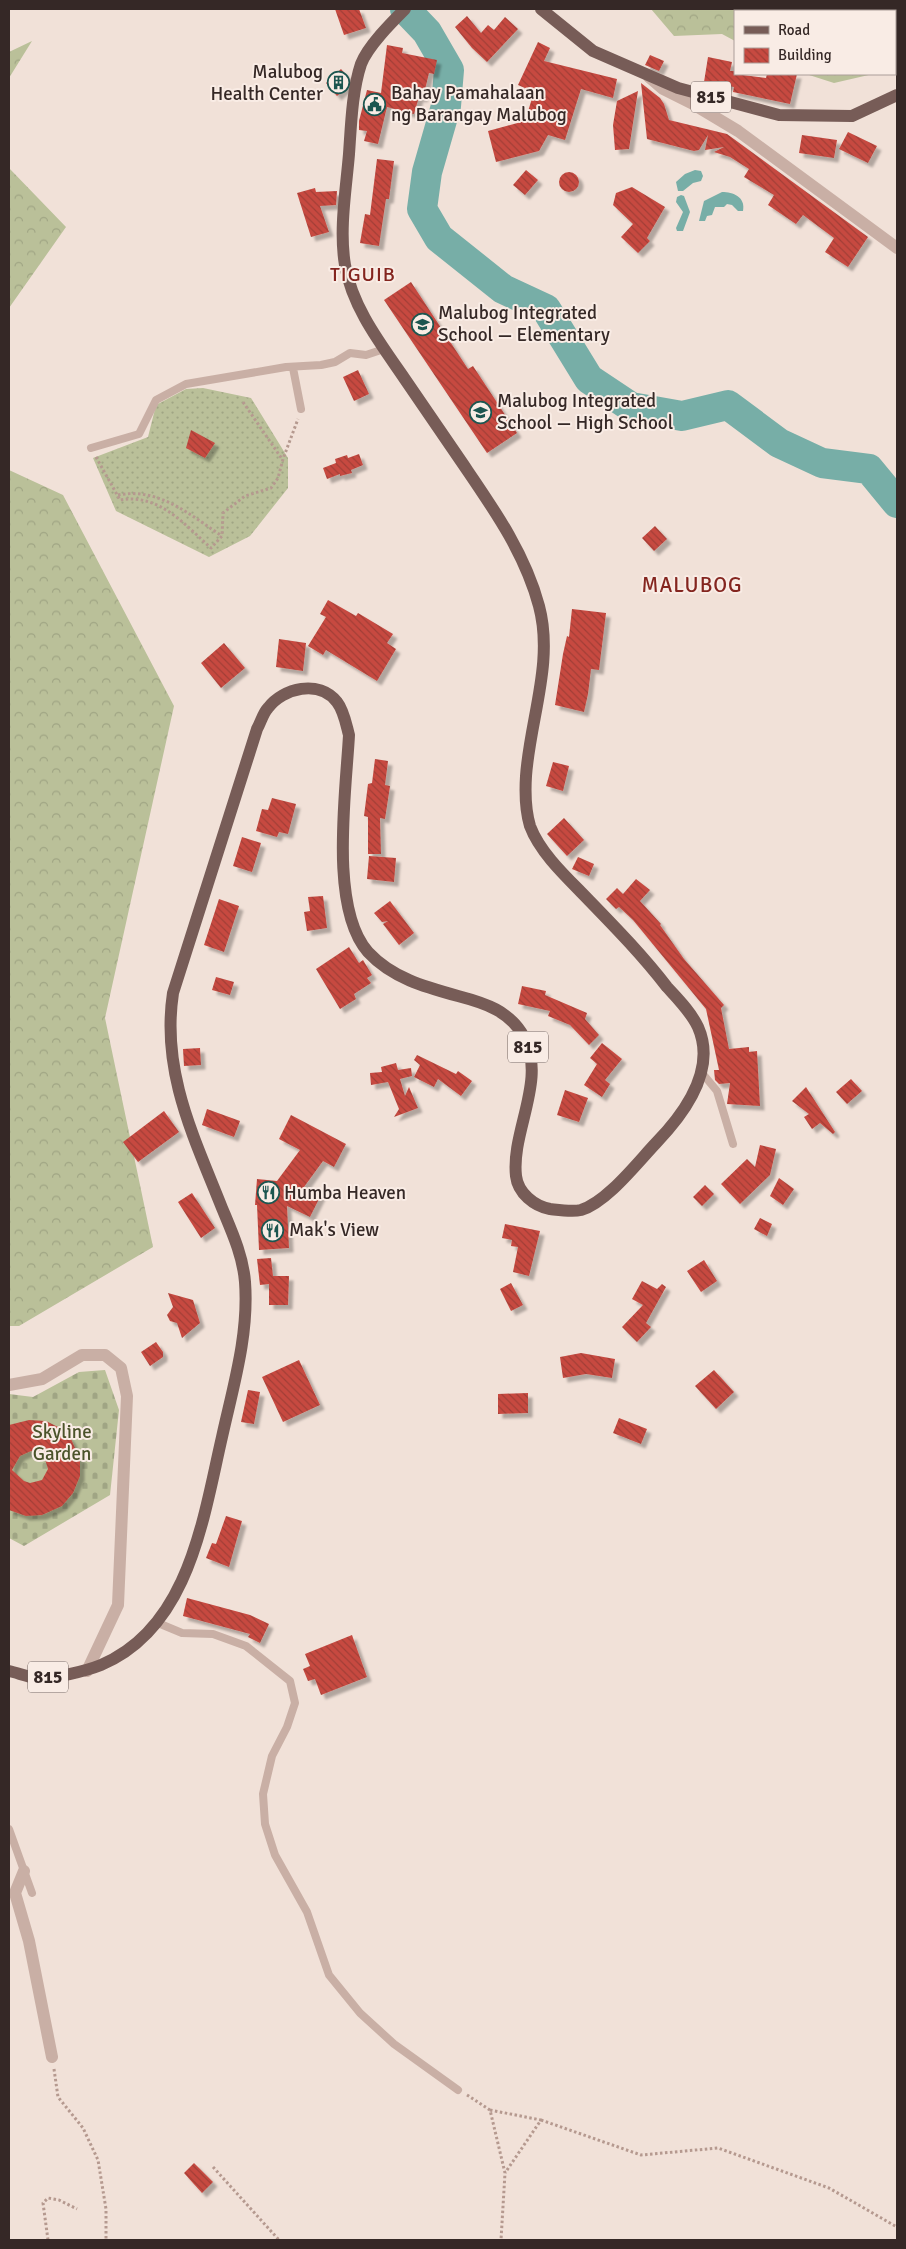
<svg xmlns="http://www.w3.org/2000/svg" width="906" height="2249" viewBox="0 0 906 2249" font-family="Signika,sans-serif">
<defs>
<pattern id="grass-dots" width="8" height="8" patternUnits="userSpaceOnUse" patternTransform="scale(1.25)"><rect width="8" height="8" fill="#bac099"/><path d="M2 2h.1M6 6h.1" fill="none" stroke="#a0a584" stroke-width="1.8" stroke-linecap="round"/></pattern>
<pattern id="forest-crowns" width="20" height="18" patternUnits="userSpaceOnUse" patternTransform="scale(1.25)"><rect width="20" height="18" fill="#bac099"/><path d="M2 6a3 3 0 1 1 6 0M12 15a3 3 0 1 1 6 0" fill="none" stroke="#a0a584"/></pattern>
<pattern id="cemetery-stones" width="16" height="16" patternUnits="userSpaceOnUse" patternTransform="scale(1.25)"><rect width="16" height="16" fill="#bac099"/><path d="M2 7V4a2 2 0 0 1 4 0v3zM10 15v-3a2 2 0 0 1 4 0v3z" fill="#a0a584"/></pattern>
<pattern id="building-back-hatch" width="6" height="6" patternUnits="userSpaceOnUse" patternTransform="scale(1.25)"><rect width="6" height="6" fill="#c74a41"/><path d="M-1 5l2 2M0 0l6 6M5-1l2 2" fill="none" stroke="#a23e36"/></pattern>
<filter id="shadow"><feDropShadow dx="4.5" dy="4.5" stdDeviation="1" flood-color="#0004"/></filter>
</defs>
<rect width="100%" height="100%" fill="#f1e1d8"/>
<path fill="url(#grass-dots)" d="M 203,388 L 251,398 L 288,458 L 288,488 L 250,536 L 209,557 L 116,511 L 93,458 L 148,437 L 156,405 L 186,389 Z"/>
<path fill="url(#forest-crowns)" d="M 651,9 L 897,9 L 897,68 L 895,68 L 895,11 L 735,11 L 735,41 L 722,34 L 674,36 Z
M 32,41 L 9,78 L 9,52 Z
M 806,74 L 873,74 L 834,83 Z
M 9,168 L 66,227 L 9,308 Z
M 9,470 L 63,495 L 174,706 L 105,1018 L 153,1247 L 19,1326 L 9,1326 Z"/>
<path fill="url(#cemetery-stones)" d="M 105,1370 L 119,1410 L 110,1495 L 24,1546 L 9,1538 L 9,1394 L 33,1397 L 79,1372 Z"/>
<path fill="#77aea7" d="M 695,170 L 701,171 L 703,176 L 701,181 L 693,183 L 683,191 L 678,191 L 676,182 L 685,174 Z
M 722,192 C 733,192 746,197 743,211 L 738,211 L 732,205 L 727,204 L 724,207 L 715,207 L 712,215 L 707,216 L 705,221 L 699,221 L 704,201 Z
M 681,195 L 684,196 L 690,212 L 683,231 L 677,231 L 676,228 L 683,212 L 676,202 L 677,197 Z"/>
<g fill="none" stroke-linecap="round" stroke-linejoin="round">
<path stroke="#77aea7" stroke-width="30" d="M 405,9 L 427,32 L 449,70 L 446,106 L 427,172 L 422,209 L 439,238 L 503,289 L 546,309 L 589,379 L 631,407 L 682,416 L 728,405 L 779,443 L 822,463 L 869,469 L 897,503"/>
</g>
<path fill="url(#building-back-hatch)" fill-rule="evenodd" filter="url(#shadow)" d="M 335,9 L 359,9 L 366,28 L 344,35 Z
M 467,16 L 481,33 L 488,25 L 494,30 L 505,17 L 518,29 L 487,62 L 472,48 L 455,27 Z
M 538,42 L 550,48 L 544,61 L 617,79 L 613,98 L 581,89 L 565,140 L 548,135 L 539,151 L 496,162 L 488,131 L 525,121 L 534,92 L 518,85 Z
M 387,45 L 403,48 L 402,53 L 437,60 L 434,74 L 429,73 L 423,98 L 419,97 L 414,114 L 387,107 L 378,144 L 364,141 L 367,131 L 359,130 L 359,121 L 367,90 L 381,93 Z
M 650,55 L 664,61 L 659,71 L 645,65 Z
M 708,57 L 732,62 L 730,71 L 735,71 L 735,74 L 766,78 L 767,74 L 797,74 L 790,104 L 733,92 L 734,87 L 704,82 Z
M 341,69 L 349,78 L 347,87 L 337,96 L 326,83 Z
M 641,83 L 660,98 L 664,104 L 669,120 L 727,134 L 868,237 L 848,267 L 825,252 L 834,238 L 803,215 L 796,224 L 768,205 L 774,195 L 744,177 L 749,169 L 730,157 L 714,152 L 724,147 L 705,150 L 708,135 L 699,150 L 694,151 L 647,139 Z
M 638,91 L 629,149 L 615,150 L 613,125 L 617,101 Z
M 848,132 L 877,146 L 868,163 L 839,149 Z
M 802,135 L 837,140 L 834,158 L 799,153 Z
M 377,159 L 394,161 L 389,199 L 386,199 L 379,246 L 360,243 L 365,214 L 370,215 Z
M 526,170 L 538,180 L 525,195 L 513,185 Z
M559 182a10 10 0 1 1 20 0a10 10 0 1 1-20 0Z
M 632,187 L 665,207 L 647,238 L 650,241 L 638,253 L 621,237 L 633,224 L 613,205 L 616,193 Z
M 315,188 L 316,192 L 337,191 L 336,205 L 320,206 L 329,232 L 311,237 L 297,193 Z
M 411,282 L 468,369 L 473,366 L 517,433 L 487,453 L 384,300 Z
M 358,370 L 369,394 L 354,401 L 343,377 Z
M 191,430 L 215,443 L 205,458 L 186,448 Z
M 359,454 L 363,465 L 351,470 L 352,473 L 340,476 L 340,474 L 327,479 L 323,468 L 336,463 L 335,459 L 347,455 L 348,458 Z
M 655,526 L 667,539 L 654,551 L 642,538 Z
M 328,600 L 356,616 L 358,613 L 393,634 L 387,643 L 396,649 L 377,681 L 326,650 L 323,655 L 308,646 L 326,617 L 320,614 Z
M 572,609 L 606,613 L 599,670 L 591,669 L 588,694 L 584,712 L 555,705 L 563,654 L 567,636 L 569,637 Z
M 279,639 L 306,643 L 303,671 L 276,667 Z
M 224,643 L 245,668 L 221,688 L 201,663 Z
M 375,759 L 388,761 L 385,785 L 390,786 L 385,819 L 380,818 L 381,854 L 368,854 L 368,817 L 364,816 L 368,784 L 372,783 Z
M 553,762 L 569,766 L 563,791 L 546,786 Z
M 272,798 L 296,804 L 288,834 L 279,832 L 277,837 L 256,831 L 262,809 L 268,810 Z
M 564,818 L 584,840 L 567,856 L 547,834 Z
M 242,837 L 261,843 L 252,872 L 233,866 Z
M 369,856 L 396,858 L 394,882 L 367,879 Z
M 578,857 L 594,864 L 589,876 L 572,869 Z
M 636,879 L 650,890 L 640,901 L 661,924 L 660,925 L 684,959 L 724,1005 L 721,1008 L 729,1049 L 749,1047 L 749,1052 L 757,1051 L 760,1106 L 727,1104 L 730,1083 L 719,1084 L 715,1080 L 714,1070 L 719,1070 L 706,1009 L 633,920 L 619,907 L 616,909 L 606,899 L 617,888 L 623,894 Z
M 323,896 L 327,928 L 307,931 L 304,912 L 310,911 L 308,897 Z
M 219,899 L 239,906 L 224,952 L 204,945 Z
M 390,901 L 414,933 L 399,945 L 383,924 L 388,921 L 382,922 L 374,913 Z
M 349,947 L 359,963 L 363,960 L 372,975 L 367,978 L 371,983 L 354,994 L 356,999 L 340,1009 L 316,969 Z
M 216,977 L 234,982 L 230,995 L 212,990 Z
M 522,986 L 546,991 L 545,995 L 587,1013 L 585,1019 L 599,1035 L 589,1045 L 570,1025 L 548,1016 L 550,1011 L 518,1004 Z
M 602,1043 L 622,1059 L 605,1080 L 610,1084 L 602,1097 L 584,1085 L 597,1064 L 590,1058 Z
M 200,1048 L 201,1065 L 184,1066 L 183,1049 Z
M 417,1055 L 456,1074 L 458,1071 L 472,1081 L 461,1096 L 438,1079 L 434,1087 L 414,1077 L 420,1065 L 414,1060 Z
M 396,1063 L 398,1070 L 411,1068 L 412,1076 L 400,1079 L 405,1096 L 409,1087 L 418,1108 L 394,1117 L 399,1109 L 388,1082 L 371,1085 L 370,1073 L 382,1072 L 381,1067 Z
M 851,1079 L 862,1091 L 847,1104 L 836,1092 Z
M 806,1087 L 835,1132 L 833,1134 L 820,1123 L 812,1129 L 804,1117 L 809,1114 L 792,1101 Z
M 565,1090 L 588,1098 L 579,1122 L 557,1115 Z
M 207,1109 L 240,1121 L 234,1137 L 202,1125 Z
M 164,1111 L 179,1132 L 138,1162 L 123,1142 Z
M 291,1115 L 346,1144 L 334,1167 L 323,1161 L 304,1187 L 321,1195 L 310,1217 L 287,1206 L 289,1248 L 259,1250 L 257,1205 L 255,1205 L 257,1179 L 277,1181 L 300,1150 L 279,1139 Z
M 760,1145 L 776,1149 L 770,1175 L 740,1204 L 721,1184 L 747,1159 L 755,1167 Z
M 779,1178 L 794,1189 L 783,1205 L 770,1196 Z
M 705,1185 L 714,1194 L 702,1206 L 693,1197 Z
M 192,1193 L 215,1228 L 201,1238 L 178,1202 Z
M 760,1218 L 772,1224 L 767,1236 L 754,1229 Z
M 505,1224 L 540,1231 L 529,1276 L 513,1272 L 518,1247 L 511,1246 L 512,1240 L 502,1238 Z
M 271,1258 L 273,1276 L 289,1276 L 288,1305 L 269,1305 L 269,1284 L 260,1285 L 257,1259 Z
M 704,1260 L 717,1281 L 701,1292 L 687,1271 Z
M 642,1281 L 657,1289 L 662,1284 L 666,1287 L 646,1323 L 651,1327 L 637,1342 L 622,1327 L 643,1305 L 632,1299 Z
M 511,1283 L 523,1305 L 511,1311 L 500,1289 Z
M 168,1293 L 193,1300 L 200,1323 L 182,1338 L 177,1323 L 170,1321 L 167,1315 L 173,1307 Z
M 156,1342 L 163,1352 L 163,1357 L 150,1366 L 141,1352 Z
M 581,1353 L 615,1359 L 612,1378 L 586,1374 L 563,1378 L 560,1357 Z
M 299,1360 L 320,1405 L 283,1422 L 262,1377 Z
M 714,1370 L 734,1392 L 716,1409 L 695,1386 Z
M 248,1390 L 260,1392 L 254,1424 L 241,1422 Z
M 528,1393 L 528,1413 L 498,1414 L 498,1394 Z
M 619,1418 L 647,1429 L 641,1444 L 613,1433 Z
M 29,1420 L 46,1421 L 60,1428 L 71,1439 L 80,1459 L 80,1476 L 73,1493 L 62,1506 L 42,1515 L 26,1516 L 9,1510 L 9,1425 ZM 31,1451 L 44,1456 L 48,1469 L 42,1480 L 30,1483 L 24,1481 L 12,1470 L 20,1456 Z
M 226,1516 L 242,1521 L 229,1567 L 206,1558 L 212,1543 L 216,1544 Z
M 187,1598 L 250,1615 L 269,1624 L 260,1643 L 248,1637 L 250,1634 L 183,1616 Z
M 352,1635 L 367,1677 L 321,1695 L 315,1679 L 308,1681 L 303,1669 L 310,1666 L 305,1654 Z
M 194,2163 L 213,2182 L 202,2193 L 184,2173 Z"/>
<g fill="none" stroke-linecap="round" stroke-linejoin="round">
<path stroke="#b5998f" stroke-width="3" stroke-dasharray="2.5 2.5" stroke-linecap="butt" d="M 243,402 L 282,459
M 96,457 L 120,500 C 159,493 185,525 211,548 L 222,536 L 223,513 L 245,496 L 271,488 L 278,478 L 283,459 L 298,419
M 118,495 C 159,487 190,515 222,536
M 54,2069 L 58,2097 L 83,2128 L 98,2160 L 106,2209 L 106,2240
M 467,2095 L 490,2110 L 505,2173 L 501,2240
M 490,2110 L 541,2120 L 505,2173
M 541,2120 L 641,2155 L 718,2148 L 829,2188 L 897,2227
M 213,2167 L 279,2240
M 48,2240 L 43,2203 L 48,2198 L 59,2200 L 77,2209"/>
<path stroke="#c9afa5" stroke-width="8" d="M 293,368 L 301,409
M 91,448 L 139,434 L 156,400 L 186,384 L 286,367 L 321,365 L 335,362 L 350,353 L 366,355 L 384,349
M 702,1073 L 717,1091 L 733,1144
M 158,1623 L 182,1633 L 213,1634 L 246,1646 L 290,1681 L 295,1703 L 287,1727 L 272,1756 L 263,1794 L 265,1824 L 275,1855 L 307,1912 L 329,1975 L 360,2013 L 394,2044 L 458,2090
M 9,1829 L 32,1893"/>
<path stroke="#c9afa5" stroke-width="12" d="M 649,77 L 663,89 L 693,104 L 738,131 L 897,248
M 9,1385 L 42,1379 L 82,1355 L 105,1355 L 121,1368 L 127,1396 L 118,1605 L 87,1671
M 24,1871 L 15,1893 L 29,1941 L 52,2057"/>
<path stroke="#775c57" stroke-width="12" d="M 541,9 L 593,51 L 678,88 L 779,115 L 852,116 L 897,95
M 9,1671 C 18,1673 28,1677 37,1678 C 53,1679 86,1671 101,1665 C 189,1628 203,1519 222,1437 C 233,1387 249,1335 245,1282 C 243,1256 232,1232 222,1208 C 194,1137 161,1072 173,993 L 257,729 C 261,722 263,713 268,708 C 283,688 319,679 337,702 C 344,711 346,724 349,735 C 346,792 329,908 368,952 C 392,978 425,987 458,996 C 485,1003 510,1011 524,1037 C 547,1080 511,1131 516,1176 C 518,1193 534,1206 550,1209 C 559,1210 572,1212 581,1210 C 607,1202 637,1163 656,1143 C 684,1114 717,1070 698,1027 C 691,1012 678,999 667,987 C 640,952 609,921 579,890 C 561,872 539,850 530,826 C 525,809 525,792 526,776 C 530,719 554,662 539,606 C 525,553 493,508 463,464 C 442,433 421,403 400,372 C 377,339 352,305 345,265 C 339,230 346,190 349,154 C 351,126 352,91 361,64 C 368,46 391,23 405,9"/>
</g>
<defs>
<symbol id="building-ring" viewBox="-11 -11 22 22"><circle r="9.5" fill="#f9ece5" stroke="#1c5650" stroke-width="1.5"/><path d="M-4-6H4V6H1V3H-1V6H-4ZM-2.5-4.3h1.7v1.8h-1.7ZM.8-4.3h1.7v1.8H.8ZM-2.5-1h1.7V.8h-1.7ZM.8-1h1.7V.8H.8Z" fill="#1c5650"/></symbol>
<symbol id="civic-ring" viewBox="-11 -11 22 22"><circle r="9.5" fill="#f9ece5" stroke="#1c5650" stroke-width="1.5"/><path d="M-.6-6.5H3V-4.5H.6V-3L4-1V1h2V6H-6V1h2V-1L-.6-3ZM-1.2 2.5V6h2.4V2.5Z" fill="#1c5650"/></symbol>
<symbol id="school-ring" viewBox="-11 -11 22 22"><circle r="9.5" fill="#f9ece5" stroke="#1c5650" stroke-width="1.5"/><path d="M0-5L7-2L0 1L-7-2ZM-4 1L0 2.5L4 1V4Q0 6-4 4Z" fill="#1c5650"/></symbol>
<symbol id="restaurant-ring" viewBox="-11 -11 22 22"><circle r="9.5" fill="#f9ece5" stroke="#1c5650" stroke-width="1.5"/><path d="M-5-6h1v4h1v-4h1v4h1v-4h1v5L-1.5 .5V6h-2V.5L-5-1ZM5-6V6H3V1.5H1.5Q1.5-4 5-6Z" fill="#1c5650"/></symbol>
</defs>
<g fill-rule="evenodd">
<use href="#building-ring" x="326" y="70" width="25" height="25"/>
<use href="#civic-ring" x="362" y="92" width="25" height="25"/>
<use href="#school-ring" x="410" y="312" width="25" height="25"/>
<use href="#school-ring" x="468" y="400" width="25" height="25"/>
<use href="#restaurant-ring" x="256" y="1180" width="25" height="25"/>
<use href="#restaurant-ring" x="260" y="1218" width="25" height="25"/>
</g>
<g text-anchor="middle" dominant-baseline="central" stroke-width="4" stroke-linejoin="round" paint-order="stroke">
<g fill="#f9ece5" stroke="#70635f" stroke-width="1">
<rect x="691" y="81.5" width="40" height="31" rx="4"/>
<rect x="508" y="1031.5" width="40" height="31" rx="4"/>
<rect x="28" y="1661.5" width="40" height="31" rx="4"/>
</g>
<g font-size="18" font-weight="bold" fill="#352826">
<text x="711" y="97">815</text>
<text x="528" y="1047">815</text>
<text x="48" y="1677">815</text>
</g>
<g font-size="19" fill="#352826" stroke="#f9ece5" text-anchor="start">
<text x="323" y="72" text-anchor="end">Malubog<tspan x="323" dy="22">Health Center</tspan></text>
<text x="391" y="93">Bahay Pamahalaan<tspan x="391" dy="22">ng Barangay Malubog</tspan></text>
<text x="438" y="313">Malubog Integrated<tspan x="438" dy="22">School — Elementary</tspan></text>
<text x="497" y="401">Malubog Integrated<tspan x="497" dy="22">School — High School</tspan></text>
<text x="284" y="1193">Humba Heaven</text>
<text x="289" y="1230">Mak's View</text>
</g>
<g font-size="19" fill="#4b532a" stroke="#f9ece5">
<text x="62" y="1432">Skyline<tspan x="62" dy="22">Garden</tspan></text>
</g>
<g font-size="20" letter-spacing="1" fill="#84251f" stroke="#f9ece5">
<text x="363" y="274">TIGUIB</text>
</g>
<g font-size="21" letter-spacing="1" fill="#84251f" stroke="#f9ece5">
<text x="692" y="585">MALUBOG</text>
</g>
</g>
<rect width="906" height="2249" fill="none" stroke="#352826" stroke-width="20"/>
<rect x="734" y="10" width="162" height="65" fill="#f9ece5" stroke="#ab9e99"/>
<rect x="744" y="26" width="25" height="8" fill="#775c57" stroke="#ab9e99"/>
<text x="778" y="35" font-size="15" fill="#352826">Road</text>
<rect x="744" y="48" width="25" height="15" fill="url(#building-back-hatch)" stroke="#ab9e99"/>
<text x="778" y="60" font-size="15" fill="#352826">Building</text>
</svg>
